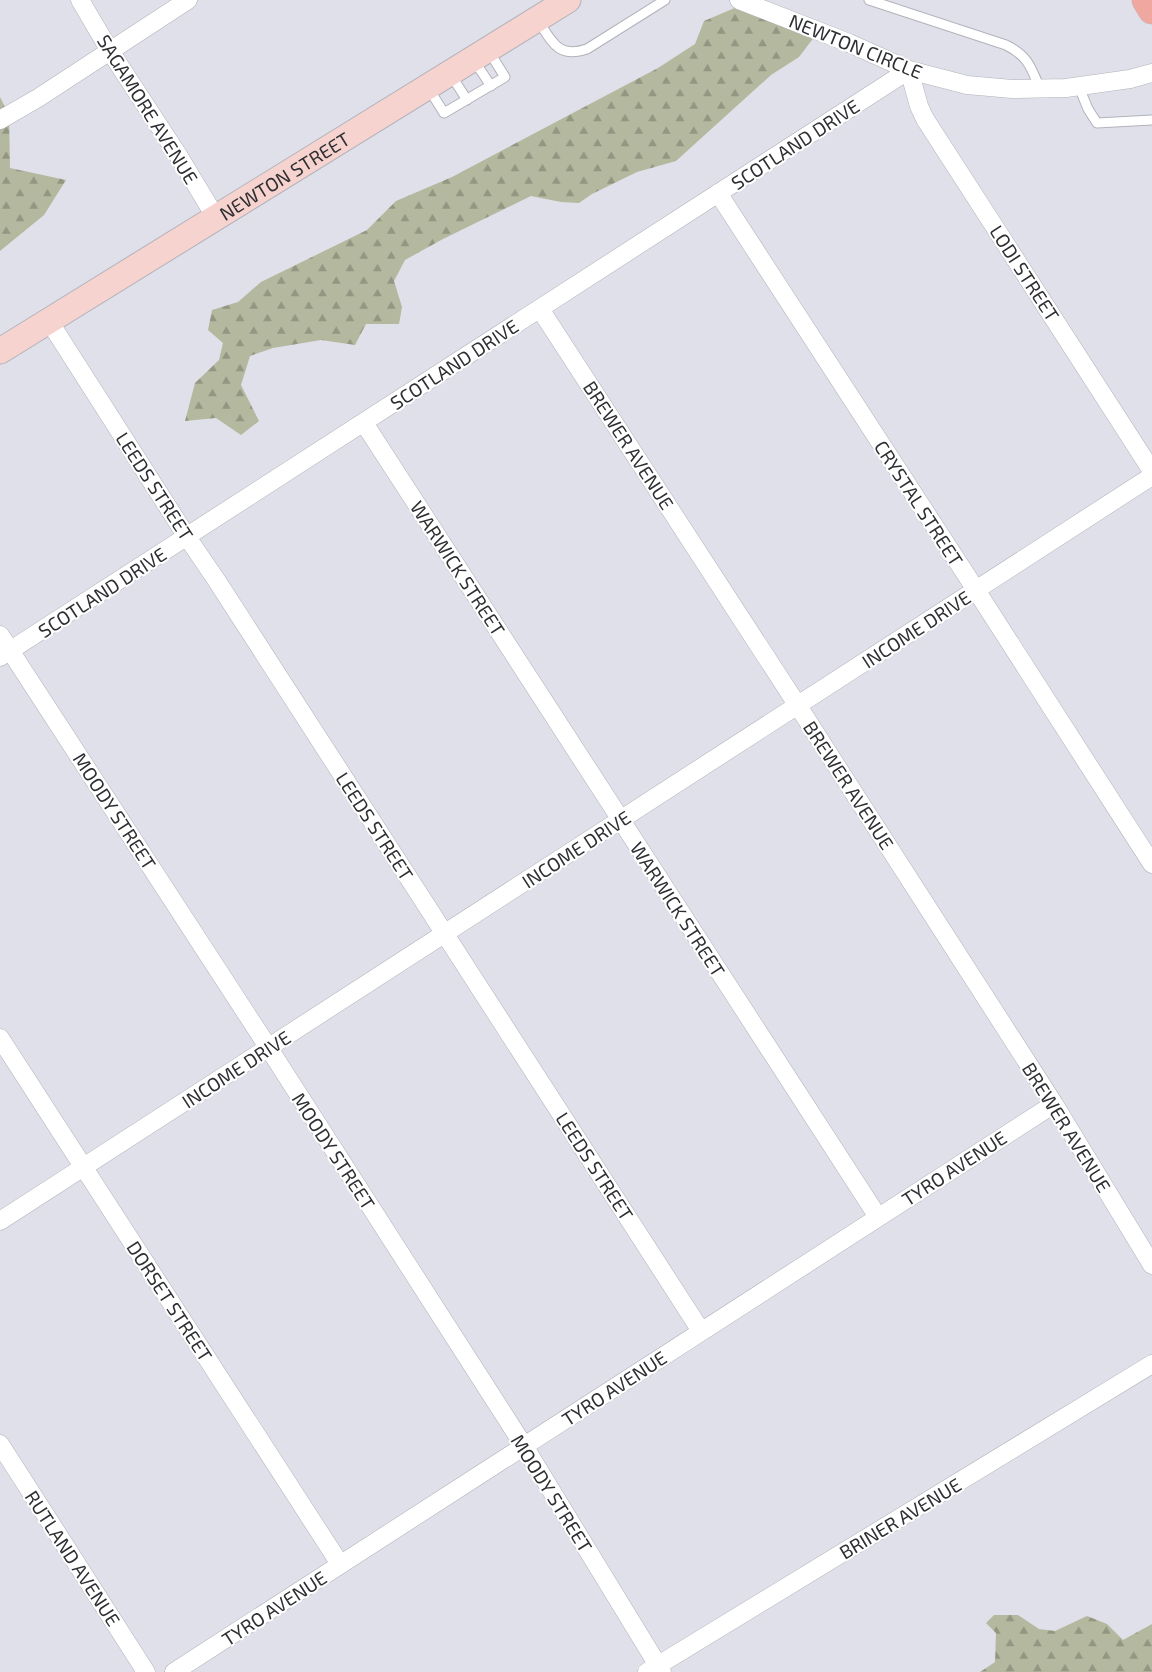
<svg xmlns="http://www.w3.org/2000/svg" width="1152" height="1672" viewBox="0 0 1152 1672" font-family="'Exo 2',sans-serif">
<defs>
<pattern id="forest-firs" width="22" height="20" patternUnits="userSpaceOnUse" patternTransform="scale(1.25)"><rect width="22" height="20" fill="#b4b89e"/><path d="M5 1l3.5 6h-7zM16 11l3.5 6h-7z" fill="#939681"/></pattern>
</defs>
<rect width="100%" height="100%" fill="#dfe0e9"/>
<path fill="url(#forest-firs)" d="M 737,7 L 815,36 L 799,57 L 771,75 L 676,161 L 637,172 L 592,194 L 579,203 L 561,202 L 531,196 L 443,239 L 405,260 L 394,281 L 402,307 L 399,324 L 366,324 L 355,345 L 321,340 L 273,348 L 250,356 L 241,385 L 259,421 L 241,435 L 216,418 L 185,421 L 195,383 L 219,360 L 223,343 L 208,330 L 212,310 L 238,302 L 261,282 L 367,230 L 396,201 L 452,177 L 658,68 L 695,44 L 704,21 Z
M 0,97 L 9,115 L 10,168 L 66,180 L 44,215 L 0,251 Z
M 994,1615 L 1018,1615 L 1039,1629 L 1055,1631 L 1087,1616 L 1107,1624 L 1123,1640 L 1152,1624 L 1152,1672 L 980,1672 L 995,1662 L 996,1633 L 986,1623 Z"/>
<g fill="none" stroke-linecap="round" stroke-linejoin="round">
<defs>
<path id="lane" d="M 869,0 L 1006,45 C 1028,56 1031,67 1040,89
M 537,19 C 552,41 557,59 587,49 L 665,0
M 473,59 L 491,86
M 451,75 L 467,100
M 1079,87 L 1088,109 L 1097,123 L 1152,120
M 429,89 L 444,113 L 505,77 L 488,50"/>
<path id="street" d="M 80,0 L 110,51 L 178,155 L 216,218
M 739,0 L 849,43 L 909,70 L 967,85 L 1012,89 L 1066,88 L 1130,79 L 1152,73
M 0,120 L 38,98 L 188,0
M 718,193 L 976,590 L 1152,864
M 540,309 L 798,706 L 1054,1104 L 1152,1265
M 49,321 L 187,537 L 217,581 L 701,1331
M 364,423 L 878,1217
M 0,635 L 268,1047 L 524,1446 L 662,1672
M 0,657 L 909,70 L 919,106 L 925,119 L 1152,471
M 0,1038 L 340,1564
M 0,1221 L 1152,476
M 0,1444 L 146,1672
M 174,1672 L 1054,1104
M 647,1672 L 1152,1364"/>
<g id="secondary">
<path id="s1" d="M 0,351 L 568,0"/>
</g>
<path id="primary" d="M 1146,0 L 1152,10"/>
</defs>
<use href="#lane" stroke="#b1b2ba" stroke-width="11"/>
<use href="#street" stroke="#b1b2ba" stroke-width="19"/>
<use href="#secondary" stroke="#b1b2ba" stroke-width="27"/>
<use href="#primary" stroke="#c0c1c2" stroke-width="29"/>
<use href="#lane" stroke="#fff" stroke-width="9"/>
<use href="#street" stroke="#fff" stroke-width="18"/>
<use href="#secondary" stroke="#f7d3cf" stroke-width="25"/>
<use href="#primary" stroke="#efa7a0" stroke-width="28"/>
</g>
<g text-anchor="middle" dominant-baseline="central" stroke-width="4" stroke-linejoin="round" paint-order="stroke">
<g font-size="19" fill="#2e2f32" stroke="#fff">
<text transform="translate(856 46) rotate(22)">NEWTON CIRCLE</text>
<text transform="translate(148 109) rotate(58)">SAGAMORE AVENUE</text>
<text transform="translate(795 144) rotate(-33)">SCOTLAND DRIVE</text>
<text stroke="none"><textPath href="#s1" startOffset="334">NEWTON STREET</textPath></text>
<text transform="translate(1025 273) rotate(57)">LODI STREET</text>
<text transform="translate(454 364) rotate(-33)">SCOTLAND DRIVE</text>
<text transform="translate(629 445) rotate(57)">BREWER AVENUE</text>
<text transform="translate(155 486) rotate(57)">LEEDS STREET</text>
<text transform="translate(919 503) rotate(57)">CRYSTAL STREET</text>
<text transform="translate(458 568) rotate(57)">WARWICK STREET</text>
<text transform="translate(102 592) rotate(-33)">SCOTLAND DRIVE</text>
<text transform="translate(916 629) rotate(-33)">INCOME DRIVE</text>
<text transform="translate(849 785) rotate(57)">BREWER AVENUE</text>
<text transform="translate(115 811) rotate(57)">MOODY STREET</text>
<text transform="translate(375 826) rotate(57)">LEEDS STREET</text>
<text transform="translate(576 849) rotate(-33)">INCOME DRIVE</text>
<text transform="translate(678 909) rotate(57)">WARWICK STREET</text>
<text transform="translate(236 1069) rotate(-33)">INCOME DRIVE</text>
<text transform="translate(1067 1127) rotate(58)">BREWER AVENUE</text>
<text transform="translate(334 1151) rotate(57)">MOODY STREET</text>
<text transform="translate(595 1166) rotate(57)">LEEDS STREET</text>
<text transform="translate(954 1168) rotate(-33)">TYRO AVENUE</text>
<text transform="translate(170 1301) rotate(57)">DORSET STREET</text>
<text transform="translate(614 1388) rotate(-33)">TYRO AVENUE</text>
<text transform="translate(552 1493) rotate(58)">MOODY STREET</text>
<text transform="translate(900 1518) rotate(-31)">BRINER AVENUE</text>
<text transform="translate(73 1558) rotate(57)">RUTLAND AVENUE</text>
<text transform="translate(274 1608) rotate(-33)">TYRO AVENUE</text>
</g>
</g>
</svg>
